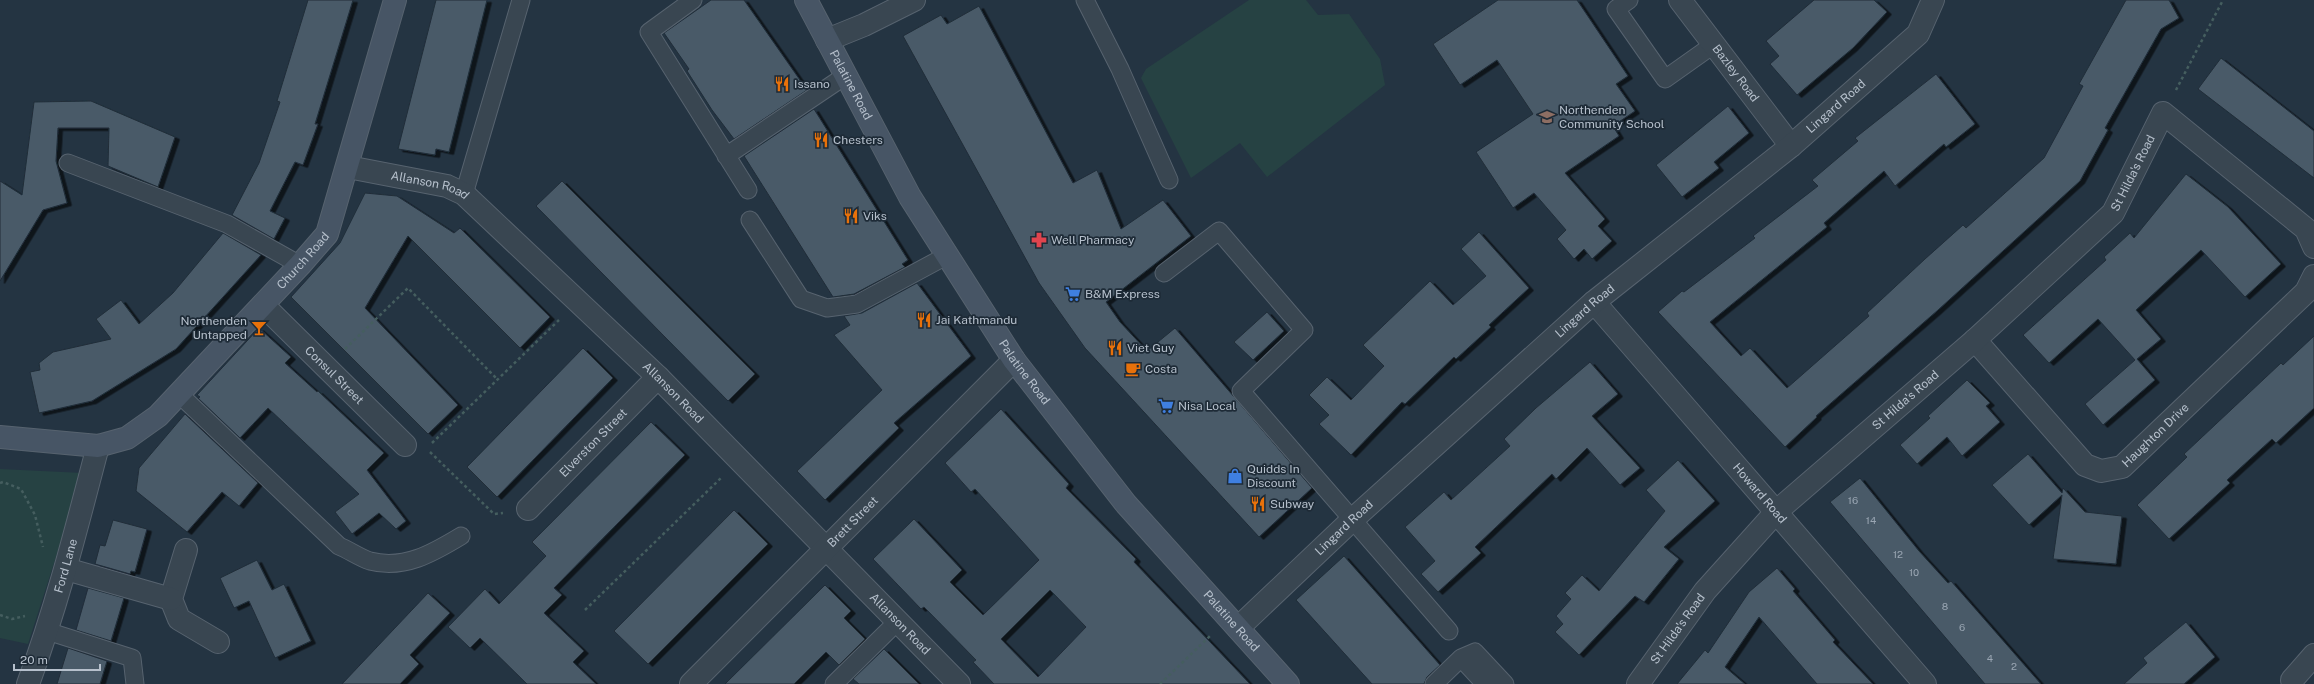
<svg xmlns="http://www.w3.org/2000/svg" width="2314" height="684" viewBox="0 0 2314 684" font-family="'Public Sans',sans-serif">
<defs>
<filter id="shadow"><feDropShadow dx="4.5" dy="2.5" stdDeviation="0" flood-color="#0009"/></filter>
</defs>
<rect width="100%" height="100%" fill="#243442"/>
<path fill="#264243" d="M 1249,0 L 1306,0 L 1318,15 L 1349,14 L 1380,59 L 1385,85 L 1267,177 L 1240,143 L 1191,178 L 1141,78 L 1146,69 Z
M 0,469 L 83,473 L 28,644 L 0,638 Z"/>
<path fill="#485a68" stroke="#202d39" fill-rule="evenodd" filter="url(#shadow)" d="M 308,0 L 353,0 L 315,124 L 318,124 L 303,165 L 295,162 L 270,211 L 285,218 L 274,239 L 232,215 L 259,163 L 280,102 L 277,101 Z
M 436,0 L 487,0 L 449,152 L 436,149 L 435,155 L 398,149 Z
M 711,0 L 744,0 L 807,90 L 734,139 L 712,110 L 687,71 L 689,69 L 664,33 Z
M 1498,0 L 1577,0 L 1628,76 L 1616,84 L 1635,111 L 1613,126 L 1619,136 L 1565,173 L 1605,219 L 1598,226 L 1612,241 L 1592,259 L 1584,249 L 1574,259 L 1557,239 L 1566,230 L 1534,193 L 1513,208 L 1476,152 L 1533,114 L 1497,60 L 1460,85 L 1433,44 Z
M 1814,0 L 1874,0 L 1887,12 L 1853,48 L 1797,95 L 1770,64 L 1779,56 L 1766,41 Z
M 2126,0 L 2169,0 L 2179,18 L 2161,29 L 2105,128 L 2108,130 L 2080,181 L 1938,310 L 1816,416 L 1817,417 L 1785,447 L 1658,312 L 1682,291 L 1684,292 L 1755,238 L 1753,236 L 1818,186 L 1812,180 L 1858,141 L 1855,138 L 1936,74 L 1975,124 L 1946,147 L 1944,144 L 1895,186 L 1884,171 L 1824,223 L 1827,227 L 1710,322 L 1741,356 L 1750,348 L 1787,388 L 1869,316 L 1867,313 L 1925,259 L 1963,225 L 1966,228 L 2044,158 L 2083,86 L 2079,84 Z
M 979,6 L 1073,183 L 1097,170 L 1121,229 L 1163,200 L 1191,236 L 1106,302 L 1120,322 L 1147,351 L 1175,328 L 1312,488 L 1259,537 L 1085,348 L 1039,283 L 903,36 L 941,15 L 947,24 Z
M 2221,58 L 2314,131 L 2314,178 L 2198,89 Z
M 91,101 L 175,137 L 158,187 L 108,166 L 109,128 L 58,128 L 56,161 L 67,203 L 43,210 L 0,281 L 0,181 L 22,195 L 34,102 Z
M 1728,106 L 1749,133 L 1714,162 L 1719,168 L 1682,197 L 1656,165 Z
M 814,109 L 908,260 L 902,264 L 905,267 L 854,294 L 833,297 L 744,156 Z
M 2186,174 L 2228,207 L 2281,264 L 2245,297 L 2201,250 L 2136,310 L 2161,339 L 2137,359 L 2155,380 L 2103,425 L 2085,404 L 2135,360 L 2098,319 L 2049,363 L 2023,335 L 2106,260 L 2104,257 L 2130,233 L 2134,238 Z
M 562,181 L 755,374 L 728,401 L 536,206 Z
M 365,193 L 397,196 L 454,233 L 460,228 L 550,317 L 520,348 L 408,236 L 365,308 L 458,405 L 428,434 L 291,297 L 340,243 Z
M 1479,232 L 1529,288 L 1489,325 L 1491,327 L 1456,359 L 1454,357 L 1405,404 L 1402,402 L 1351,455 L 1319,424 L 1329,415 L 1309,395 L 1327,377 L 1351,400 L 1384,366 L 1363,345 L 1430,281 L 1453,305 L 1486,276 L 1461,249 Z
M 223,233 L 261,255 L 176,349 L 92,401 L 39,413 L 30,372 L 40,370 L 39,363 L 53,352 L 111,339 L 96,319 L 121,300 L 139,324 L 173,293 Z
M 917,283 L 971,356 L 894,423 L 899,428 L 825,500 L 797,471 L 882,390 L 834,335 L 850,325 L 844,316 L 862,313 Z
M 1267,312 L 1284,331 L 1253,360 L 1234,342 Z
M 259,328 L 291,357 L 285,363 L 317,392 L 318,391 L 384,453 L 367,470 L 406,521 L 396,529 L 379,513 L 352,534 L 335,512 L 359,494 L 268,408 L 240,438 L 198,398 L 200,397 L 197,395 Z
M 2314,336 L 2314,408 L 2276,443 L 2272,439 L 2227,480 L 2230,483 L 2169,539 L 2137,505 L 2187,457 L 2184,454 L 2281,363 L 2283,365 Z
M 583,348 L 613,378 L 497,497 L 467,467 Z
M 1590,362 L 1618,394 L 1592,416 L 1640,468 L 1620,485 L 1587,448 L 1556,479 L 1552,474 L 1475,547 L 1481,553 L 1438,592 L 1421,574 L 1435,561 L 1405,527 L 1444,492 L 1451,500 L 1510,446 L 1504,439 L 1536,408 Z
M 1967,380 L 1990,403 L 1986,406 L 2000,422 L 1962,456 L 1947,437 L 1917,464 L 1900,445 L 1930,418 L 1928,416 Z
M 1001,409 L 1069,484 L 1066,488 L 1136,559 L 1134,562 L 1250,684 L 994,684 L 973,662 L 976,660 L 924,607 L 921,609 L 873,559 L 914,519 L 962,570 L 950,582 L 983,615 L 1039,560 L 975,489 L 971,492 L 945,463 ZM 1050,590 L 1086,627 L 1038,677 L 1001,639 Z
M 185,414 L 258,483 L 239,506 L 222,492 L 187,532 L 136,491 L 139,468 Z
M 651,422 L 685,455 L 554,588 L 562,595 L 544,613 L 584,651 L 573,662 L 596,684 L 527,684 L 480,638 L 470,648 L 448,627 L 485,589 L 499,604 L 546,556 L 532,542 Z
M 2028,454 L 2062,493 L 2063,488 L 2085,512 L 2122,516 L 2116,564 L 2053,559 L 2062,495 L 2029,525 L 1992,485 Z
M 1678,460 L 1715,501 L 1664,547 L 1679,559 L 1644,602 L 1635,596 L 1579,655 L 1555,632 L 1563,624 L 1556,616 L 1571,599 L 1565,593 L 1582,575 L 1599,591 L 1665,511 L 1646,490 Z
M 1860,478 L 1919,551 L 1948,583 L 1951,581 L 2041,684 L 1985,684 L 1830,502 Z
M 734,510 L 768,544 L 648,664 L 614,631 Z
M 113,520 L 147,529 L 135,572 L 131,571 L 130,574 L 95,564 L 100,545 L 105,546 Z
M 1344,556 L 1440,665 L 1427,677 L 1424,684 L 1372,684 L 1296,600 Z
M 257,560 L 272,590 L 284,584 L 311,641 L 275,658 L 249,601 L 234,608 L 220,578 Z
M 1777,568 L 1795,589 L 1793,591 L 1835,640 L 1833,642 L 1873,684 L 1817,684 L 1759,617 L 1725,667 L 1745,684 L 1677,684 L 1705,650 L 1708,653 L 1749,592 Z
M 825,585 L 851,611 L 844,618 L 865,639 L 839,665 L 826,652 L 794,684 L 725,684 Z
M 88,588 L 124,598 L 111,641 L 76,630 Z
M 428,593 L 450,613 L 410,655 L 419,664 L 400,684 L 342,684 Z
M 2186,622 L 2215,657 L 2184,684 L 2124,684 L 2147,663 L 2143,658 Z
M 68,648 L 107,661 L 100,684 L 57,684 Z
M 884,649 L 919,684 L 859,684 L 853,679 Z"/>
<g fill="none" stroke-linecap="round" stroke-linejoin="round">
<defs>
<path id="service" d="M 693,0 L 649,32 L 748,190
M 1085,0 L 1120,69 L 1169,180
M 1629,0 L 1616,9 L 1665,79 L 1713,45
M 726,156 L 845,76
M 68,163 L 227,224 L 300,265
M 464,194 L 521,0
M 750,220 L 801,299 L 827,308 L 857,304 L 948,255
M 1164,273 L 1219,231 L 1304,330 L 1241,391 L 1449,631
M 179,394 L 339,546 C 349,550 360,558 370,561 C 404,570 433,553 461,536
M 47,631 L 132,658 L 135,684
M 1461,658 L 1475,652 L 1505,684
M 834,684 L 898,621
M 1434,684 L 1461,658 L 1485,684"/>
<g id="minor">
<path id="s1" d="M 1680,0 L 1791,146"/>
<path d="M 827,40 L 864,25 L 914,0"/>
<path id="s2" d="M 348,167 L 447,186 L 464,194 L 658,377 L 959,684"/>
<path id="s3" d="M 1594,302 L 1925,684"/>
<path id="s4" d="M 263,305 L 405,445"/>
<path id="s5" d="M 1975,340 L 2085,465 L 2101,471 L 2122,467 L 2306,292 L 2314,276"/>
<path id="s6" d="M 528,509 L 658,377"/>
<path d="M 186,550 L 171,599 L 179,619 L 218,642"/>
<path d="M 66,569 L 171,599"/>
<path id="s7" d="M 1238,628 L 1353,519 L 1594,302 L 1791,146 L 1918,34 L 1933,0"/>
<path d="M 2292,680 L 2314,655"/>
<path id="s8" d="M 28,684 C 57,606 77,526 98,446"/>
<path id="s9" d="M 691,684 L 1014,360"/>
<path id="s10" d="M 1638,684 L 1705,591 L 1777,511 L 1975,340 L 2113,213 L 2163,113 L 2306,229 L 2314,247"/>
</g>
<g id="secondary">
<path id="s11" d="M 806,0 L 910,197 L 1014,360 L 1126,504 L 1288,684"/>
<path id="s12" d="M 0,437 L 98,446 L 127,438 L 158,416 L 300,265 L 327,234 L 395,0"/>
</g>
</defs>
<use href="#service" stroke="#57636f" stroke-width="19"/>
<use href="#minor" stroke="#57636f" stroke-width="24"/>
<use href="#secondary" stroke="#57636f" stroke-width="24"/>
<path stroke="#455e5f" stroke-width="2.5" stroke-dasharray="3 3" stroke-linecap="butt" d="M 2176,90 L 2223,0
M 345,349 L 408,288 L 497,379
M 432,443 L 559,320
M 430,452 L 494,514 L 503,513
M 0,483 L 3,482 L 21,489 L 35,515 L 43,547
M 585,610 L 721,478
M 0,615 L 12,619 L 25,616
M 1160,684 L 1210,636"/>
<use href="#service" stroke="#394651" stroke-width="17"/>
<use href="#minor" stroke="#394651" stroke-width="22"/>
<use href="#secondary" stroke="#475565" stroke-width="22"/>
</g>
<defs>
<symbol id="restaurant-bare" viewBox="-9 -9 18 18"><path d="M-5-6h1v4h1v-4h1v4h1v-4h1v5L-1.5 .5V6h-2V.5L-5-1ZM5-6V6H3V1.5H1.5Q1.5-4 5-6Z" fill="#e8710a" stroke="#1e2b37" stroke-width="2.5" paint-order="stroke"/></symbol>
<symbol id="school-bare" viewBox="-9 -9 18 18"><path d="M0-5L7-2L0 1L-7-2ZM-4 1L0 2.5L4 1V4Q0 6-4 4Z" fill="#8d6e63" stroke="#1e2b37" stroke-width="2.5" paint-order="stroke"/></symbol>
<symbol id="pharmacy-bare" viewBox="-9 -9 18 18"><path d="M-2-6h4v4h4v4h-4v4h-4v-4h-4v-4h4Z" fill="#e0444e" stroke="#1e2b37" stroke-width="2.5" paint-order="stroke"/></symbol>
<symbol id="supermarket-bare" viewBox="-9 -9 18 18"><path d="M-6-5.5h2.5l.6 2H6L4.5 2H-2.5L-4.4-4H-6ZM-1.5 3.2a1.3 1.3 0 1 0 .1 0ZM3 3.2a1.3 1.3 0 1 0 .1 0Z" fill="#3f7fe0" stroke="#1e2b37" stroke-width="2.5" paint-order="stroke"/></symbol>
<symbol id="bar-bare" viewBox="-9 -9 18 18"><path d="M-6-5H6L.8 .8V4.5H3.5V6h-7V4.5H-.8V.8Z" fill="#e8710a" stroke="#1e2b37" stroke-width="2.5" paint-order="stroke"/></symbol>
<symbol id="cafe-bare" viewBox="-9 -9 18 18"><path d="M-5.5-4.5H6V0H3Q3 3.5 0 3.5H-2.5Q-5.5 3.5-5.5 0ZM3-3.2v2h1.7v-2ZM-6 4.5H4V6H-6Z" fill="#e8710a" stroke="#1e2b37" stroke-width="2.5" paint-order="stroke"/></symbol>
<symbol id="shop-bare" viewBox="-9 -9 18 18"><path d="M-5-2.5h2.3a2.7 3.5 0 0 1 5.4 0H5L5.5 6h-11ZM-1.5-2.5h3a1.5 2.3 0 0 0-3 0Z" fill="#3f7fe0" stroke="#1e2b37" stroke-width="2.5" paint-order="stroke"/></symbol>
</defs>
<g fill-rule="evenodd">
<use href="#restaurant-bare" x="771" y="73" width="22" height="22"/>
<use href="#school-bare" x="1536" y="106" width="22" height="22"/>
<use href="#restaurant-bare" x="810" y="129" width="22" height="22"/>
<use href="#restaurant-bare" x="840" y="205" width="22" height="22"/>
<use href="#pharmacy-bare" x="1028" y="229" width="22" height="22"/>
<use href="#supermarket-bare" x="1062" y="283" width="22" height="22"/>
<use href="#restaurant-bare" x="913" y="309" width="22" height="22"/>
<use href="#bar-bare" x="248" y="317" width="22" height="22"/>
<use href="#restaurant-bare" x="1104" y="337" width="22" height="22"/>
<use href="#cafe-bare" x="1122" y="358" width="22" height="22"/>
<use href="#supermarket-bare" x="1155" y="395" width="22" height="22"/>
<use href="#shop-bare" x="1224" y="465" width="22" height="22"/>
<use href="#restaurant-bare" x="1247" y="493" width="22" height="22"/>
</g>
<g text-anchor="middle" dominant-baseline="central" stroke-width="3.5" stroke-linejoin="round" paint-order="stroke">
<g font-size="10" fill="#9aa6b3">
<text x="1853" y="500">16</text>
<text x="1871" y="520">14</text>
<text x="1898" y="554">12</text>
<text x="1914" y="572">10</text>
<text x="1945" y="606">8</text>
<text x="1962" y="627">6</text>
<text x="1990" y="658">4</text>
<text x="2014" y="666">2</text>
</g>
<g font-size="12" fill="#b6c0cc" stroke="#1e2b37">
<text stroke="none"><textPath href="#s1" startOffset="92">Bazley Road</textPath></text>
<text stroke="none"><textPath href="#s11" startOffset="96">Palatine Road</textPath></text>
<text stroke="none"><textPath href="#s7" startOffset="794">Lingard Road</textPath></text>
<text stroke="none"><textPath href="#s10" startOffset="716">St Hilda's Road</textPath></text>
<text stroke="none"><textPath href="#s2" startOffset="84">Allanson Road</textPath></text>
<text stroke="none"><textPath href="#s12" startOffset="379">Church Road</textPath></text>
<text stroke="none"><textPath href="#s7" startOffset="470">Lingard Road</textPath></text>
<text stroke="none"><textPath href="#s11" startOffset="432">Palatine Road</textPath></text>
<text stroke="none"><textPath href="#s4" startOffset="100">Consul Street</textPath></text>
<text stroke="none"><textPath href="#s2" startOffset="408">Allanson Road</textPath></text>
<text stroke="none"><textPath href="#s10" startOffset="392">St Hilda's Road</textPath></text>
<text stroke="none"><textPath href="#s5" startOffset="251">Haughton Drive</textPath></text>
<text stroke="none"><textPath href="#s6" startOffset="93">Elverston Street</textPath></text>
<text stroke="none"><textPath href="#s3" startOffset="253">Howard Road</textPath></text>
<text stroke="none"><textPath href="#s9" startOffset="229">Brett Street</textPath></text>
<text stroke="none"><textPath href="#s7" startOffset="146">Lingard Road</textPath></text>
<text stroke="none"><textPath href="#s8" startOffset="124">Ford Lane</textPath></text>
<text stroke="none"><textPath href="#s11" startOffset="756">Palatine Road</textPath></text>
<text stroke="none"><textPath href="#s2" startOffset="732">Allanson Road</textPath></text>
<text stroke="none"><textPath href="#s10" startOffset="68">St Hilda's Road</textPath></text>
</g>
<g font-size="12" fill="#b6c0cc" stroke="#1e2b37" text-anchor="start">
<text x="794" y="84">Issano</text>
<text x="1559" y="110">Northenden<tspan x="1559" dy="14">Community School</tspan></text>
<text x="833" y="140">Chesters</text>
<text x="863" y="216">Viks</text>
<text x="1051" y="240">Well Pharmacy</text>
<text x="1085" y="294">B&amp;M Express</text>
<text x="936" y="320">Jai Kathmandu</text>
<text x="247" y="321" text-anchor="end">Northenden<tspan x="247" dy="14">Untapped</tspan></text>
<text x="1127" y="348">Viet Guy</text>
<text x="1145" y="369">Costa</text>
<text x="1178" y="406">Nisa Local</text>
<text x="1247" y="469">Quidds In<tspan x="1247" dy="14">Discount</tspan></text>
<text x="1270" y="504">Subway</text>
</g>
</g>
<path d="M14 664v6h86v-6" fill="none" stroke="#b6c0cc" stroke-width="2"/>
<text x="20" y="664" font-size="12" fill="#b6c0cc" stroke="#1e2b37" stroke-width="3" paint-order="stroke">20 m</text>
</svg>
